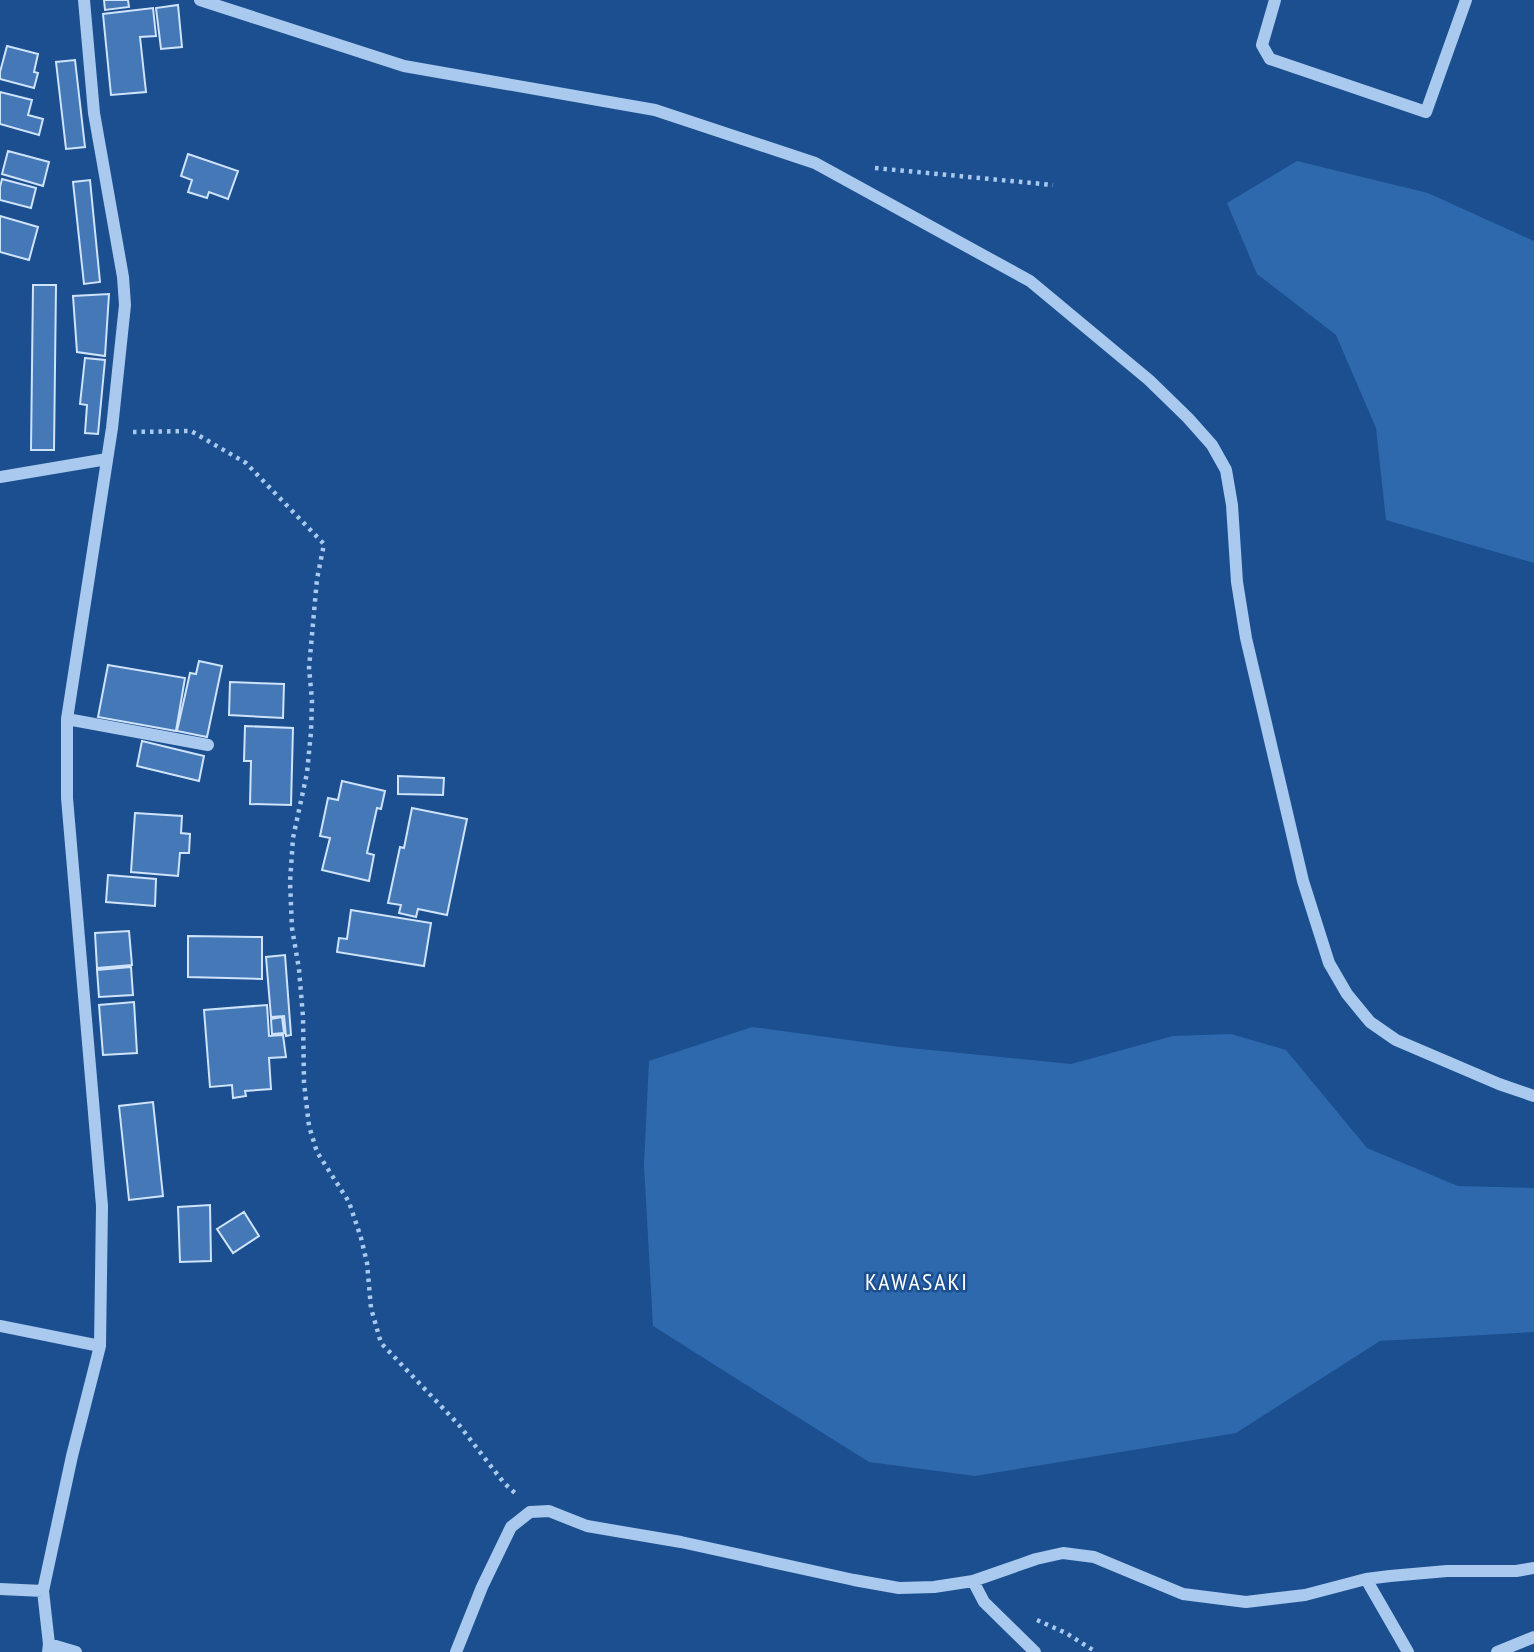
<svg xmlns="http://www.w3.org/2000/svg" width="1534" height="1652" viewBox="0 0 1534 1652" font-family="'PT Sans Narrow',sans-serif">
<rect width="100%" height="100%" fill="#1b4f8f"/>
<path fill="#2e69ad" d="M 1297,161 L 1428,193 L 1534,241 L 1534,563 L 1386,520 L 1376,428 L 1336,335 L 1257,274 L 1227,203 Z
M 752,1027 L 900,1047 L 1071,1064 L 1173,1036 L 1231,1034 L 1286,1050 L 1367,1148 L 1458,1186 L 1534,1188 L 1534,1332 L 1380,1341 L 1236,1433 L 975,1476 L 869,1462 L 653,1326 L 644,1165 L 649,1061 Z"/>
<path fill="#4478b7" stroke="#cfe3fa" stroke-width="2" d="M 104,0 L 128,0 L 129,7 L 105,10 Z
M 178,5 L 182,47 L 161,49 L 156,8 Z
M 153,8 L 156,36 L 140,37 L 146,92 L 111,95 L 103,14 Z
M 7,46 L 38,54 L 34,72 L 38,73 L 34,88 L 0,79 L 0,72 Z
M 75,60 L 85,147 L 66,149 L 56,62 Z
M 0,92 L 32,100 L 28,115 L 43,119 L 39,135 L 0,124 Z
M 8,151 L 49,162 L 43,186 L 2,174 Z
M 188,154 L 238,171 L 228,199 L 209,192 L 207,198 L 188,192 L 192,180 L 181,176 Z
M 2,179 L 36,188 L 31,208 L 0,200 L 0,187 Z
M 90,180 L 100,282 L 84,284 L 73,182 Z
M 0,216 L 38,227 L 29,260 L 0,252 Z
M 33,285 L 56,285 L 54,450 L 31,450 Z
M 109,294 L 105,356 L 77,352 L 73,296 Z
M 85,358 L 105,360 L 98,434 L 85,433 L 87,405 L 80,404 Z
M 199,661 L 222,666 L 207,737 L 177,731 L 190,673 L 196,674 Z
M 108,665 L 185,678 L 176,731 L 98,717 Z
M 230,682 L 284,684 L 283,718 L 229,715 Z
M 245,726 L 293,728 L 291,805 L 250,804 L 251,761 L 244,761 Z
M 142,741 L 204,756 L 199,781 L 137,766 Z
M 398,776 L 444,778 L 443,795 L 398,794 Z
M 342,781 L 385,791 L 381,809 L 377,808 L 367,853 L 374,855 L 369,881 L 322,870 L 330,838 L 320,836 L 328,798 L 338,800 Z
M 412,808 L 467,819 L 447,915 L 418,909 L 416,917 L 399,913 L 401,905 L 388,903 L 400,847 L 404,848 Z
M 135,813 L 182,816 L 181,833 L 190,834 L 189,853 L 180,853 L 178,876 L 131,872 Z
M 108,875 L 156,879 L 155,906 L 106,902 Z
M 351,910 L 431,923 L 424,966 L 337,952 L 339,938 L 347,939 Z
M 129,931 L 132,965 L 97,968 L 95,933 Z
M 188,936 L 262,937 L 262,979 L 188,977 Z
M 285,955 L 291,1035 L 286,1036 L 284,1016 L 271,1017 L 266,957 Z
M 131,967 L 133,995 L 99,997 L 97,970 Z
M 134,1002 L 137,1053 L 103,1055 L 99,1005 Z
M 267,1005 L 269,1036 L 283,1035 L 286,1057 L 269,1058 L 271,1089 L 245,1091 L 246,1096 L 233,1098 L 232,1085 L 210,1087 L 204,1010 Z
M 282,1017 L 284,1033 L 272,1034 L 271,1019 Z
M 153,1102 L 163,1196 L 129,1200 L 119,1106 Z
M 210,1205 L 211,1261 L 180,1262 L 178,1207 Z
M 244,1212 L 259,1236 L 233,1253 L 217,1229 Z"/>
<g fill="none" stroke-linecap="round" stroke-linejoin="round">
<path stroke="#a9c9ee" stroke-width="4.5" stroke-dasharray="3.5 5" stroke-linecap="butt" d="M 875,168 L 1053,185
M 133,432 L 191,431 L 246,463 L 324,544 L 317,579 L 309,668 L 312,700 L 311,732 L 307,773 L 293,838 L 290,882 L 292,928 L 299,969 L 303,1017 L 304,1083 L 309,1126 L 317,1152 L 349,1202 L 361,1238 L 367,1263 L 371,1308 L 381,1343 L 459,1425 L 504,1483 L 516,1494
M 1037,1620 L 1066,1633 L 1096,1652"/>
<path stroke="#a9c9ee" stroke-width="12" d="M 200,0 L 404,66 L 655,110 L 815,163 L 1030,281 L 1149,380 L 1188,418 L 1212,445 L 1226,470 L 1232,505 L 1237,582 L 1246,638 L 1303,881 L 1329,963 L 1347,994 L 1370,1022 L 1396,1040 L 1499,1084 L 1534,1096
M 1275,0 L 1262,45 L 1270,59 L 1426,112 L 1466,0
M 0,477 L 107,459
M 67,719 L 208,745
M 0,1326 L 100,1346
M 1366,1579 L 1408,1652
M 973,1581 L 984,1602 L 1035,1652
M 0,1589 L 43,1591
M 49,1644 L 76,1652
M 48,1652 L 49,1644 L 43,1591 L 72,1456 L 100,1346 L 102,1206 L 67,798 L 67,719 L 112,428 L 125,305 L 123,277 L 94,113 L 84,0
M 456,1652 L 482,1587 L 511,1527 L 530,1512 L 549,1511 L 587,1526 L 681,1542 L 854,1580 L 899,1588 L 934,1587 L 973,1581 L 1036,1559 L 1063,1553 L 1094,1557 L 1183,1594 L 1246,1602 L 1305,1595 L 1366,1579 L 1390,1576 L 1447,1571 L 1516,1571 L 1534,1568
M 1497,1652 L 1534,1637"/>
</g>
<g text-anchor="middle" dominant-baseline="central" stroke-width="5" stroke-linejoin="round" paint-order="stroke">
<g font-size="24" letter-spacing="2" fill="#fff" stroke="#1b4f8f">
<text x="917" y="1281">KAWASAKI</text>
</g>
</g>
</svg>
